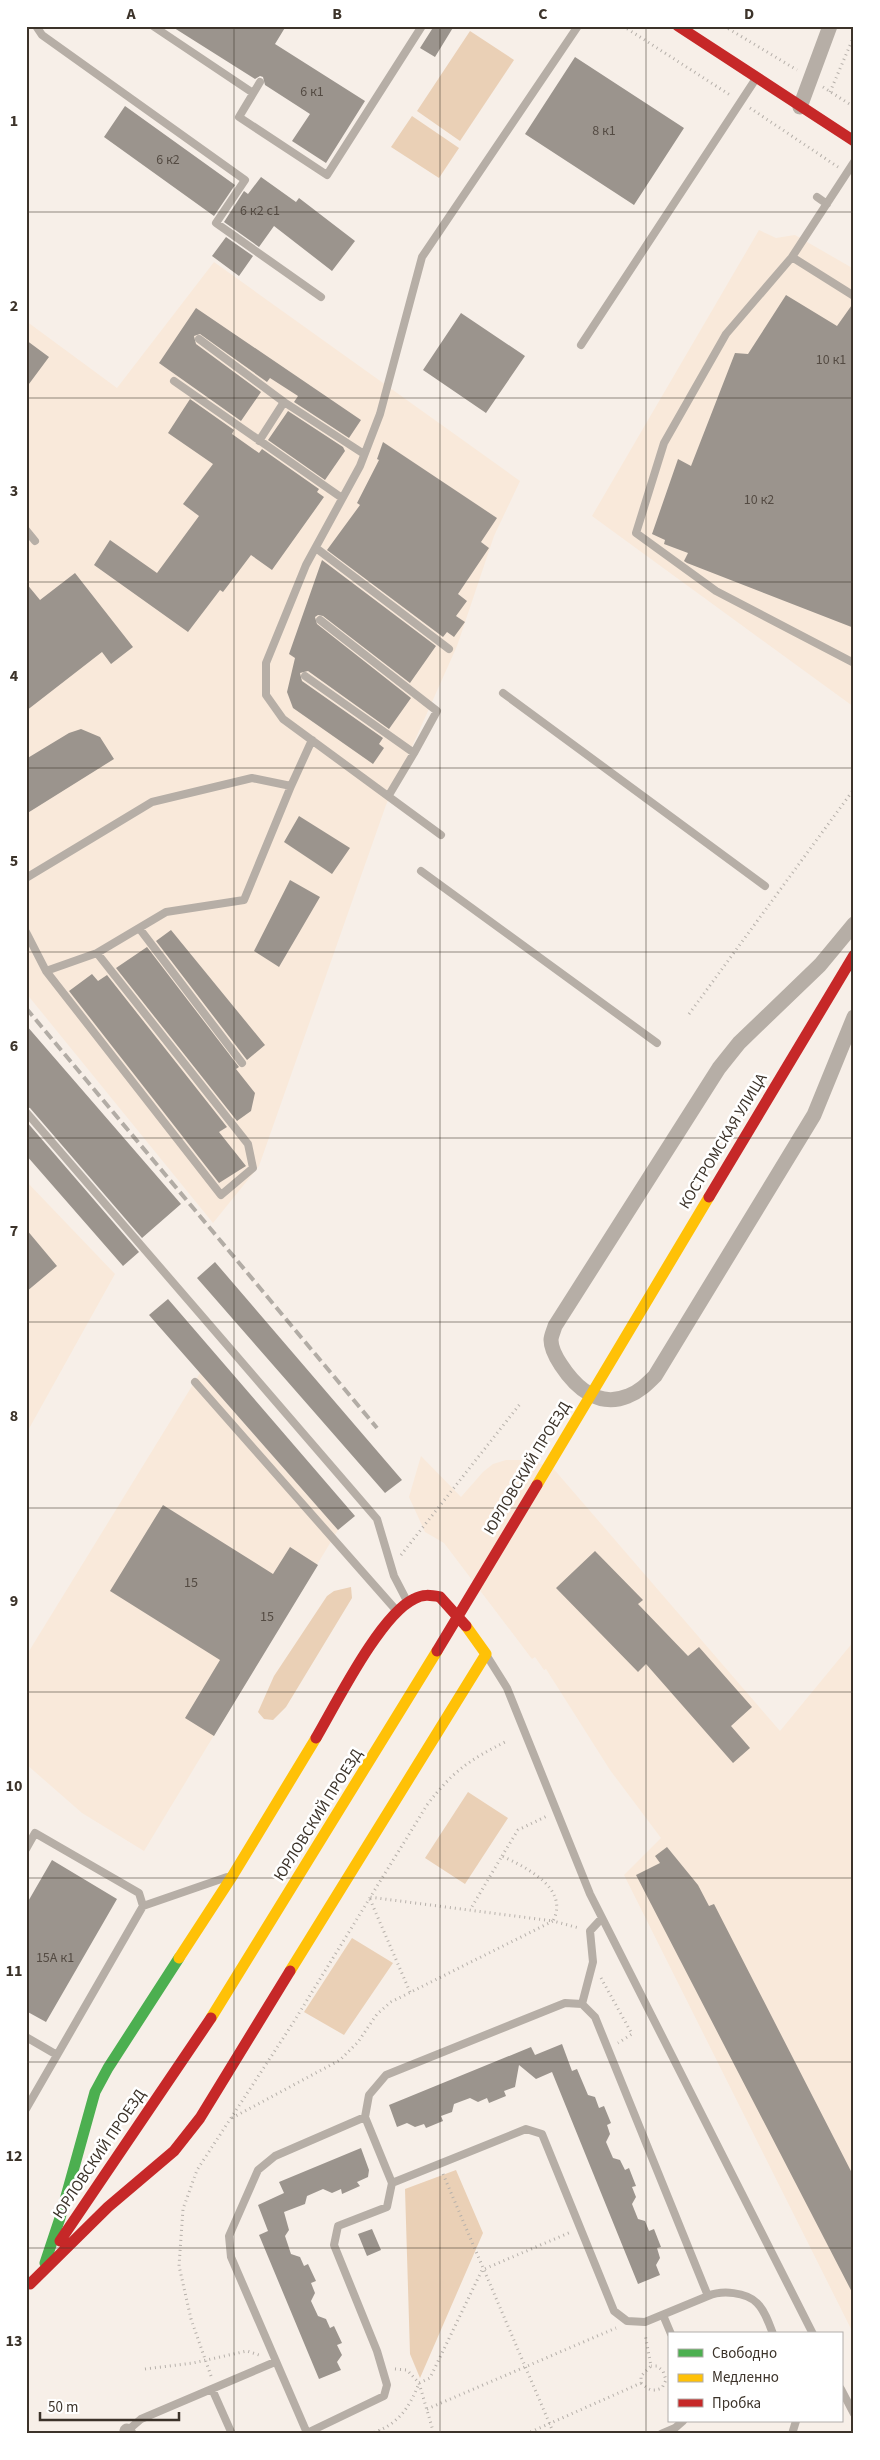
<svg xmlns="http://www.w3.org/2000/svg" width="880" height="2460" viewBox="0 0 880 2460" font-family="'Source Sans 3',sans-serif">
<rect width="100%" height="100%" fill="#f7efe8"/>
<path fill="#f9e9da" d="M 759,230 L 776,238 L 795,235 L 854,269 L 854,707 L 592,516 Z
M 214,262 L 520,481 L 494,536 L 457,646 L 386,805 L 259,1166 L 213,1223 L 26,993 L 26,321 L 117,388 Z
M 26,1181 L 115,1274 L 26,1434 Z
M 200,1373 L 338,1530 L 144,1851 L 82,1813 L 26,1764 L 26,1656 Z
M 421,1456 L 461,1497 L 483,1472 L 493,1464 L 506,1460 L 525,1460 L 552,1467 L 780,1731 L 854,1641 L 854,2335 L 624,1875 L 661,1838 L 610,1770 L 546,1669 L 544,1670 L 535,1657 L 532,1659 L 444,1543 L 425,1532 L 409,1497 Z"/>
<path fill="#ead0b6" d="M 470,31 L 514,60 L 460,141 L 417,111 Z
M 412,116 L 459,148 L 439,178 L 391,147 Z
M 351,1587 L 352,1598 L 286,1707 L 273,1720 L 264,1719 L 258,1712 L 274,1676 L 327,1596 L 334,1591 Z
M 468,1792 L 508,1818 L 465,1884 L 425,1858 Z
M 352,1938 L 393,1963 L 344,2035 L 304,2012 Z
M 456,2170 L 483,2233 L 420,2378 L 410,2354 L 405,2189 Z"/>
<path fill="#9b948d" d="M 171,26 L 286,26 L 275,44 L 365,101 L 326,163 L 292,141 L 310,114 L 265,85 L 263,77 L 260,76 L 255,79 Z
M 434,26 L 454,26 L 435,57 L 420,48 Z
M 575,57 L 684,128 L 634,205 L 525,134 Z
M 125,106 L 235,185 L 214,216 L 104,137 Z
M 261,177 L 296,202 L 299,198 L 355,241 L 332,271 L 274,226 L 259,247 L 224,222 L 244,191 L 248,194 Z
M 226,237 L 253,256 L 239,276 L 212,256 Z
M 786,295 L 837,326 L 854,302 L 854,628 L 687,563 L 684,561 L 688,553 L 664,544 L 665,540 L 652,534 L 678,459 L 691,466 L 735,353 L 748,354 Z
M 196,308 L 361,420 L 349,438 L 294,402 L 298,396 L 270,378 L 267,382 L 200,334 L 194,336 L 196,344 L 261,392 L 241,421 L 159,363 Z
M 461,313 L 525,356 L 486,413 L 423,370 Z
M 26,340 L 49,357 L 26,388 Z
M 190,399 L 234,430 L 232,434 L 259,453 L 262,449 L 319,489 L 317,492 L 324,497 L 272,570 L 251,555 L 223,592 L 220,590 L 188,632 L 94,565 L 110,540 L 157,573 L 199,516 L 183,504 L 213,464 L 168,433 Z
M 288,411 L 343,447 L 345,451 L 325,480 L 268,440 Z
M 383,442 L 497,518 L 481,542 L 489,548 L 458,594 L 467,601 L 456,616 L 465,622 L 454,637 L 447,632 L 443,637 L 327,550 L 360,505 L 357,503 L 379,460 L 377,459 Z
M 322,560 L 436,646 L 410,683 L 323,616 L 318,615 L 315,617 L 317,624 L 411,698 L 389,729 L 308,671 L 300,673 L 302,681 L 383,738 L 379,744 L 384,748 L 373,764 L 293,708 L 287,692 L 295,658 L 289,654 Z
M 75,573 L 133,647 L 111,664 L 102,652 L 26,711 L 26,583 L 40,600 Z
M 81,729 L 100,737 L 114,759 L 26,814 L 26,759 L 69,733 Z
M 299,816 L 350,848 L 332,874 L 284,842 Z
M 290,880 L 320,897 L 279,967 L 254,951 Z
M 171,930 L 265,1045 L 247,1060 L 156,941 Z
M 147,947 L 239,1067 L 236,1069 L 255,1093 L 251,1111 L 237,1121 L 116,968 Z
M 92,974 L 98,981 L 107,975 L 227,1127 L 219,1132 L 246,1166 L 219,1183 L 69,991 Z
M 26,1025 L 181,1204 L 142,1238 L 30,1108 L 26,1107 Z
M 26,1121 L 139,1252 L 123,1266 L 26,1155 Z
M 26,1229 L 57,1266 L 26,1292 Z
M 215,1262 L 402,1480 L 385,1493 L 197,1278 Z
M 168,1299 L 355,1516 L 338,1530 L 149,1315 Z
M 163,1505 L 273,1574 L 290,1547 L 318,1565 L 214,1736 L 185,1718 L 220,1660 L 110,1591 Z
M 595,1551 L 643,1600 L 638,1604 L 688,1656 L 699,1647 L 752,1707 L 731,1726 L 750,1748 L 733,1763 L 646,1664 L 638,1672 L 556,1588 Z
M 667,1847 L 698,1885 L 709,1906 L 714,1904 L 854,2177 L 854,2296 L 636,1875 L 660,1863 L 655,1856 Z
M 52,1860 L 117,1899 L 46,2022 L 26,2011 L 26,1905 Z
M 562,2044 L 572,2071 L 577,2069 L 588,2095 L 595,2097 L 599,2108 L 604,2106 L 611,2123 L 607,2125 L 610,2134 L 606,2142 L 613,2158 L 620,2160 L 625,2170 L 629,2168 L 636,2186 L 632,2187 L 636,2197 L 632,2204 L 638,2219 L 645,2221 L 649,2231 L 654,2229 L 661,2247 L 657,2248 L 660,2258 L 656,2265 L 660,2275 L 638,2284 L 552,2072 L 536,2079 L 519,2065 L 515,2087 L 504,2091 L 506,2096 L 489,2103 L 487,2098 L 478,2102 L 470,2098 L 454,2104 L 452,2112 L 441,2116 L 443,2121 L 426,2128 L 424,2124 L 415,2127 L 407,2123 L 397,2127 L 389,2105 L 531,2047 L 535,2055 Z
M 361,2148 L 369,2170 L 368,2177 L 357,2182 L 360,2186 L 342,2194 L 341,2189 L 332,2193 L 323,2189 L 307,2196 L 305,2204 L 284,2212 L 289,2230 L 285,2236 L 291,2254 L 300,2257 L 304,2266 L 308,2264 L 316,2281 L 311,2283 L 315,2293 L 311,2301 L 318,2316 L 326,2319 L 330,2328 L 334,2326 L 342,2343 L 337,2345 L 342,2355 L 337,2362 L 341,2370 L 319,2379 L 259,2235 L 268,2231 L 258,2205 L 284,2193 L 279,2182 Z
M 372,2229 L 381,2250 L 367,2256 L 358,2234 Z"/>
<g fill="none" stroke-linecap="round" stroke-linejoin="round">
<path stroke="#b6b0aa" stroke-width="3" stroke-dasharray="1 4" stroke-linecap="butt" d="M 623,26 L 730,95
M 724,26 L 797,70
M 823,87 L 854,107
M 830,92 L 854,36
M 750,108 L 838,167
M 689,1014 L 854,789
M 401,1555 L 520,1404
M 502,1856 L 518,1830 L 547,1816
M 601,1978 L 632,2034 L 618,2043
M 410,1992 L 369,1897 L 553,1921 C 570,1888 525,1867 502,1856 L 470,1910
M 232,2118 L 340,2060 L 358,2042 L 377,2014 L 391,2002 L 553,1921 L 579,1928
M 443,2174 L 554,2434
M 145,2369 L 193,2363 L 247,2351 L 259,2355
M 395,2369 L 407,2370 L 419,2383 L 430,2378 L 482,2270 L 571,2232
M 211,2376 L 191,2319 L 179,2266 L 183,2209 L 197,2170 L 293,2023 L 427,1805 C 453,1771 469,1760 507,1741
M 641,2383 C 649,2390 652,2392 662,2388 L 666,2380 L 663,2371 L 657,2366 L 651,2366
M 427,2409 L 616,2328
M 379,2431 L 389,2434
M 369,2434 C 397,2426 409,2409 419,2383 L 434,2434
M 526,2434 L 641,2383 L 641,2376 L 651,2366 L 645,2334"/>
<path stroke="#b6aea6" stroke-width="8" d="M 36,26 L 42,35 L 245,180 L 216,223 L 321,297
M 153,26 L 253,93
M 260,82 L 239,117 L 327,175 L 422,26
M 854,162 L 792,257 L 854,296
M 817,197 L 827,204
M 792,257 L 726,334 L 664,443 L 636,533 L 716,591 L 854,663
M 199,339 L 284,402
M 581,345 L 755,80
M 174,381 L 342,498
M 259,441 L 284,402 L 364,454
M 26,530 L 35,541
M 316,548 L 449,649
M 320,620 L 437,711 L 414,753
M 305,676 L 414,753 L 389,795
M 503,693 L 765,886
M 441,835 L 283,719 L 266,695 L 266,663 L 306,565 L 360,466 L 380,414 L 422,257 L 578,26
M 421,871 L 657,1043
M 26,878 L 152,802 L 252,778 L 291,786 L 312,740
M 139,928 L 242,1063
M 26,932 L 46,971 L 97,953 L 166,912 L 244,900 L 291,786
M 46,971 L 221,1195 L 253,1168 L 248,1144 L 97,953
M 26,1112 L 377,1519 L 394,1576 L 407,1601
M 195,1382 L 396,1610
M 487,1656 L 507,1688 L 590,1894 L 813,2334
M 26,1849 L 35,1833 L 139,1893 L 143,1906
M 582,2004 L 593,1962 L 590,1931 L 602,1918
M 26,2037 L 57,2055
M 26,2109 L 143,1906 L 227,1877
M 365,2117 L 275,2156 L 258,2170 L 229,2236 L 231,2257 L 307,2433 L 384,2396 L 387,2385 L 377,2351 L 334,2245 L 338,2226 L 387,2207 L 392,2183 L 365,2117 L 369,2095 L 386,2075 L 565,2003 L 582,2004 L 595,2017 L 708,2296 L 645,2322 L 627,2321 L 614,2311 L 542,2134 L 526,2129 L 392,2183
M 708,2296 C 722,2290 746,2292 757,2303 C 765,2311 769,2323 773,2334
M 663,2315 L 671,2334
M 212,2389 L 232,2434
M 841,2389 L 854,2414
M 127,2431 L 141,2419 L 275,2362
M 661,2434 L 675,2428 L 683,2421
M 792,2434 L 796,2421"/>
<path stroke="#b6aea6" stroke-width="15" d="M 800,107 L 830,26
M 854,924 L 820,965 L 739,1043 L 719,1068 L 555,1326 C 554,1330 551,1336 551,1340 C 551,1349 557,1359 561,1365 C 576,1388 599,1408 628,1396 C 639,1392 647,1384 655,1376 L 814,1115 L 854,1017
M 127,2431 L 129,2434"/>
<path stroke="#4caf50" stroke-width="11" d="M 45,2263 L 60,2218 L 95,2092 L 108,2068 L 179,1958"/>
<path stroke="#ffc107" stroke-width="11" d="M 537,1485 L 709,1197
M 179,1958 L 233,1875 L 316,1738
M 290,1971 L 486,1654 L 466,1626
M 211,2018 L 437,1651"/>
<path stroke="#c62828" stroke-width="11" d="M 678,26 L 854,141
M 709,1197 L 854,955
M 437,1651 L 537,1485
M 316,1738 C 336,1704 380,1615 414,1599 C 423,1594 430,1595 440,1597 L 466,1626
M 60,2241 L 211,2018
M 30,2284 L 108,2207 L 174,2151 L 200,2118 L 290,1971"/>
<path stroke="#b2aca5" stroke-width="4" stroke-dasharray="10 5" stroke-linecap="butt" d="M 26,1008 L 377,1428"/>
</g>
<path fill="none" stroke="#3c332a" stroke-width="1" stroke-opacity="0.55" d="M 234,26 L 234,2434M 440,26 L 440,2434M 646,26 L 646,2434M 26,212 L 854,212M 26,398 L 854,398M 26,582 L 854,582M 26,768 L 854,768M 26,952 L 854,952M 26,1138 L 854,1138M 26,1322 L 854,1322M 26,1508 L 854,1508M 26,1692 L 854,1692M 26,1878 L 854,1878M 26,2062 L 854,2062M 26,2248 L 854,2248"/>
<g text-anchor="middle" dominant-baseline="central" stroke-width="5" stroke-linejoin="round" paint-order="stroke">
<g font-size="14" fill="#544b43">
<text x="312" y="92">6 к1</text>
<text x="604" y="131">8 к1</text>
<text x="168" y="160">6 к2</text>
<text x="260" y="211">6 к2 с1</text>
<text x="831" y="360">10 к1</text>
<text x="759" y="500">10 к2</text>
<text x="191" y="1583">15</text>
<text x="267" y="1617">15</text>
<text x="55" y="1958">15А к1</text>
</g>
<g font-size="16" fill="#3c332a" stroke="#fff">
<text transform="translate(723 1141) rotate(-59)">КОСТРОМСКАЯ УЛИЦА</text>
<text transform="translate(527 1468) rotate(-59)">ЮРЛОВСКИЙ ПРОЕЗД</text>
<text transform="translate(318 1815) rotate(-58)">ЮРЛОВСКИЙ ПРОЕЗД</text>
<text transform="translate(99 2154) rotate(-56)">ЮРЛОВСКИЙ ПРОЕЗД</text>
</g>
</g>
<rect width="880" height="2460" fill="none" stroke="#ffffff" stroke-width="55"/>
<rect x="668" y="2332" width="175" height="90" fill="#ffffff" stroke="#b1adaa"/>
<rect x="678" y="2349" width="25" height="8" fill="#4caf50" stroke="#b1adaa"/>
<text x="712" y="2358" font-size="15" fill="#3c332a">Свободно</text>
<rect x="678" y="2374" width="25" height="8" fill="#ffc107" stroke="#b1adaa"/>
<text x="712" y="2382" font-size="15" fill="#3c332a">Медленно</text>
<rect x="678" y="2399" width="25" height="8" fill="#c62828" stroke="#b1adaa"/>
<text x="712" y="2408" font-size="15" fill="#3c332a">Пробка</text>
<path d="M40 2412v8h139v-8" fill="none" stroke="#3c332a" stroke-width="2.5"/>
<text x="48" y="2412" font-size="15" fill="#3c332a" stroke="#ffffff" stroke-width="4" paint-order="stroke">50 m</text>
<rect x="28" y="28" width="824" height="2404" fill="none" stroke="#3c332a" stroke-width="2"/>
<g font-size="16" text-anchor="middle" font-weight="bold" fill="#3c332a">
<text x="131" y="19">A</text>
<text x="337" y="19">B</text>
<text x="543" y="19">C</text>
<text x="749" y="19">D</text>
<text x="14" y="126">1</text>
<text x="14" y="311">2</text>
<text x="14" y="496">3</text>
<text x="14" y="681">4</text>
<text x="14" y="866">5</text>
<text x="14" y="1051">6</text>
<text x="14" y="1236">7</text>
<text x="14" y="1421">8</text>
<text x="14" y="1606">9</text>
<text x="14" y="1791">10</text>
<text x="14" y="1976">11</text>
<text x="14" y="2161">12</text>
<text x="14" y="2346">13</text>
</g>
</svg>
